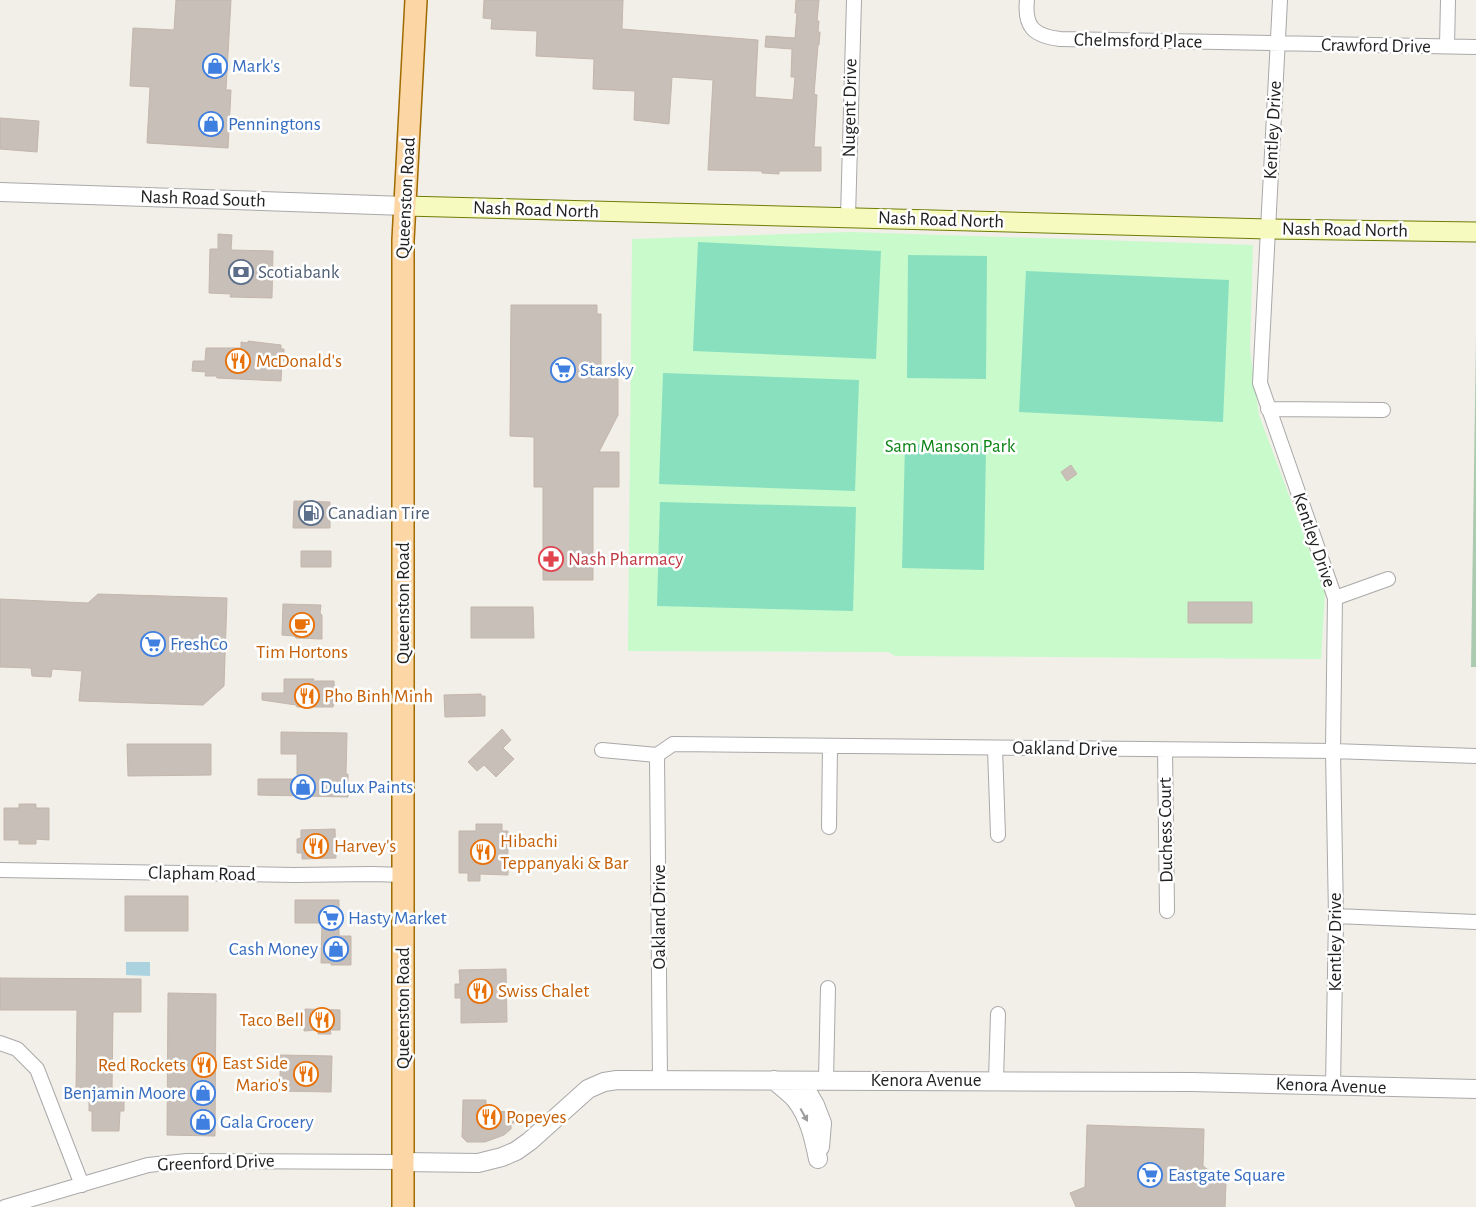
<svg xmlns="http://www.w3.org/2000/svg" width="1476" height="1207" viewBox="0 0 1476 1207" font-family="'Alegreya Sans',sans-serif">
<rect width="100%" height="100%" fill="#f2efe9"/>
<path fill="#aacbaf" d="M 1476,337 L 1476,667 L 1471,667 Z"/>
<path fill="#c8facc" d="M 851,232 L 1253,245 L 1250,350 L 1259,415 L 1325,592 L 1321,659 L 895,656 L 888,652 L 628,651 L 632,239 Z"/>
<path fill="#88e0be" d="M 698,242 L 881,251 L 876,359 L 693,351 Z
M 908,255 L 987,256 L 986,379 L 907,378 Z
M 1026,271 L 1229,280 L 1223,422 L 1019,412 Z
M 663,373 L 859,380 L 855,491 L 659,484 Z
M 905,444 L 986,446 L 984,570 L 902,568 Z
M 660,502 L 856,507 L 853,611 L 657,606 Z"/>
<path fill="#aad3df" d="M 126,962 L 150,962 L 150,976 L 126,975 Z"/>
<path fill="#c7bfb8" stroke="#c4b6ab" d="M 176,0 L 231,0 L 226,90 L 231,90 L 228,148 L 147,143 L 150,87 L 130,86 L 133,28 L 174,30 Z
M 484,0 L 623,0 L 622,29 L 758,40 L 755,97 L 793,100 L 795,77 L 791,77 L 792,49 L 765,47 L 766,36 L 795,38 L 797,13 L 795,13 L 796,0 L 819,0 L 817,21 L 819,21 L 818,32 L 820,32 L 819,45 L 818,45 L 814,94 L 817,95 L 814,147 L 821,147 L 821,171 L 779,171 L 779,174 L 762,173 L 762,171 L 708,170 L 713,80 L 672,77 L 669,124 L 634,120 L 635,91 L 593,89 L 594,59 L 536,56 L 537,31 L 491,29 L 492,19 L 483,18 Z
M 0,118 L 39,121 L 37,152 L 0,149 Z
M 218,234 L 232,235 L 231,250 L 273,251 L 272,298 L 230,297 L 231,294 L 209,293 L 210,249 L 218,249 Z
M 511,305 L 597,305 L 597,314 L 601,314 L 601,370 L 618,370 L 618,415 L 599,452 L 619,452 L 619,487 L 593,487 L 593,580 L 543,580 L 543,487 L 534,487 L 534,437 L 510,436 Z
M 248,341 L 281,345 L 281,349 L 284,349 L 284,361 L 282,361 L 281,381 L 217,378 L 216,376 L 205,376 L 206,372 L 192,371 L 193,361 L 205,361 L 206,348 L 241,348 L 241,342 L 248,343 Z
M 1071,465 L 1077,474 L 1067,481 L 1061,472 Z
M 294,501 L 330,502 L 330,528 L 293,528 Z
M 301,551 L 331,551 L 331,567 L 301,567 Z
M 98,594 L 227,598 L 224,686 L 203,705 L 79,701 L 82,671 L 52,669 L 51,677 L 32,676 L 31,668 L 0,667 L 0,599 L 88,603 Z
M 1188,602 L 1252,602 L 1252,623 L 1188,623 Z
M 283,604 L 321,605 L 320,613 L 322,615 L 322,639 L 296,638 L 294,636 L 282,635 Z
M 471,607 L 533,607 L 534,638 L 471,638 Z
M 284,679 L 314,679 L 313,681 L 334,681 L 335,699 L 333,707 L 297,707 L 296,705 L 262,700 L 262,693 L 284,693 Z
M 481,694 L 481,696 L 485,696 L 485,716 L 445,717 L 444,695 Z
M 502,729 L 511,740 L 503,748 L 514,759 L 496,777 L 484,765 L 477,771 L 468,762 Z
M 281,732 L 347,733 L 346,774 L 348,774 L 348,797 L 258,795 L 258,779 L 297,779 L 297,754 L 281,754 Z
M 127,744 L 211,744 L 211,775 L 128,776 Z
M 19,804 L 36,804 L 36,808 L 49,808 L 49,840 L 36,839 L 36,844 L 19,844 L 19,840 L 4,840 L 4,808 L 19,808 Z
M 476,824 L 502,824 L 502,831 L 508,831 L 508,875 L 480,874 L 480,881 L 468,881 L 468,873 L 459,873 L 459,831 L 476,831 Z
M 335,829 L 336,858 L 302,859 L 302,853 L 297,853 L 297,839 L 301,838 L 301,830 Z
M 125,896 L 188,896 L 188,931 L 125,931 Z
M 295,900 L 339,900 L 339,936 L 351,936 L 351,965 L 331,965 L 331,963 L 321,963 L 322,923 L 295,923 Z
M 506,969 L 507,1022 L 461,1023 L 461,998 L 455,998 L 455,984 L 460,984 L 459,970 Z
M 0,978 L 141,979 L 141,1012 L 113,1012 L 112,1091 L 120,1091 L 120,1098 L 124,1099 L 124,1111 L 120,1111 L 119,1131 L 92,1131 L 92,1111 L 89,1111 L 89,1097 L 79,1097 L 79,1092 L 76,1092 L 77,1010 L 0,1010 Z
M 168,993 L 216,994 L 215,1136 L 167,1135 Z
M 305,1009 L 340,1010 L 340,1030 L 330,1030 L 331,1034 L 318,1034 L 318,1030 L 304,1031 Z
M 280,1055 L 332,1056 L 331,1092 L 280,1091 Z
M 463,1100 L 486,1100 L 486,1111 L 515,1112 L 515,1123 L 511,1123 L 511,1129 L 504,1135 L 485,1142 L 467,1142 L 462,1137 Z
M 1087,1125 L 1204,1129 L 1203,1166 L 1226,1183 L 1225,1207 L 1076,1207 L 1070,1193 L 1085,1187 Z"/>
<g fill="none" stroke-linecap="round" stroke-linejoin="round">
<defs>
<path id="minor" d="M 1027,0 C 1024,27 1034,36 1060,39 L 1476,47
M 1280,0 L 1260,383 L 1335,598 L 1333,751 L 1336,916 L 1333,1086
M 1447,46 L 1448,0
M 848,217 L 854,0
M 1268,409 L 1383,410
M 1335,598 L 1388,579
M 995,748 L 998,835
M 602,750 L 657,755
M 1165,750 L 1167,911
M 829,827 L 830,746
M 0,870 L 294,875 L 372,874 L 404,875
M 1336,916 L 1476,922
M 0,1043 L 17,1049 L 37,1069 L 82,1185
M 660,1080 L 657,755 L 673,744 L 1333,751 L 1476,756
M 826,1080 L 828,988
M 996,1080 L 998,1014
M 5,1207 L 148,1165 L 187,1161 L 402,1162"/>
<path id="tertiary" d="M 0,192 L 405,206
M 774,1080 C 781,1087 789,1092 795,1099 C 809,1116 814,1139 818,1159
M 801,1081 L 815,1105 L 822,1123 L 820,1147
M 402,1162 L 478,1163 L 502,1157 L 516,1151 L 530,1141 L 588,1089 L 604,1082 L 617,1080 L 1192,1082 L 1476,1089"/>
<path id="secondary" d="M 405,206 L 1268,229 L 1476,232"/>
<path id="primary" d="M 403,1207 L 403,240 L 416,0"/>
</defs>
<use href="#minor" stroke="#a9a9a9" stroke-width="16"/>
<use href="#tertiary" stroke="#a9a9a9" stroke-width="20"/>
<use href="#secondary" stroke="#707d05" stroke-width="21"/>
<use href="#primary" stroke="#a06b00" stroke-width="24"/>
<use href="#minor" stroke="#fff" stroke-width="14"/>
<use href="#tertiary" stroke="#fff" stroke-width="18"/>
<use href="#secondary" stroke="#f7fabf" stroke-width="19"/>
<use href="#primary" stroke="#fcd6a4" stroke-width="21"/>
</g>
<defs><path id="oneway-solid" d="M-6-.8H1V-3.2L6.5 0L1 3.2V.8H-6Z" transform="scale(1.25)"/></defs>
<use fill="#9c9c9c" href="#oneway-solid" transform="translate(804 1115) rotate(61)"/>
<defs>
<symbol id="shop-ring" viewBox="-11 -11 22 22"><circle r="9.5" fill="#fff" stroke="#3f7fe0" stroke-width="1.5"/><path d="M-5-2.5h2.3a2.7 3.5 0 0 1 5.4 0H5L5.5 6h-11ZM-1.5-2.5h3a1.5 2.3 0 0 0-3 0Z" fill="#3f7fe0"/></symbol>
<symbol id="bank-ring" viewBox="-11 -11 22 22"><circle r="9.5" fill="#fff" stroke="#5c6f8a" stroke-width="1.5"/><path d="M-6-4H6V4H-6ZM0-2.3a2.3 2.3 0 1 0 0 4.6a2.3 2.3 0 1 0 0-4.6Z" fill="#5c6f8a"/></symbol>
<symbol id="restaurant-ring" viewBox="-11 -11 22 22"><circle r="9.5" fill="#fff" stroke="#e8710a" stroke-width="1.5"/><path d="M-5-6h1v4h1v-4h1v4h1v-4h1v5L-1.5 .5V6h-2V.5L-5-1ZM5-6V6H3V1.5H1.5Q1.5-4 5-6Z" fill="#e8710a"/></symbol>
<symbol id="supermarket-ring" viewBox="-11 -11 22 22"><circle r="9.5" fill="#fff" stroke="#3f7fe0" stroke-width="1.5"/><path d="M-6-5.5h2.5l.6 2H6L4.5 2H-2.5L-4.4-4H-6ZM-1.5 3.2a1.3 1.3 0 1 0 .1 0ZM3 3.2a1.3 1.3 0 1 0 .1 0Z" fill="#3f7fe0"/></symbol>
<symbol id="fuel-ring" viewBox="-11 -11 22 22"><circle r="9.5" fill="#fff" stroke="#5c6f8a" stroke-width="1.5"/><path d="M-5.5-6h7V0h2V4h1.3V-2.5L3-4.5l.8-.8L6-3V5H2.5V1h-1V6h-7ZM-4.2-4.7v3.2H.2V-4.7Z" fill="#5c6f8a"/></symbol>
<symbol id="pharmacy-ring" viewBox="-11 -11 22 22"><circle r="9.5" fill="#fff" stroke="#e0444e" stroke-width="1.5"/><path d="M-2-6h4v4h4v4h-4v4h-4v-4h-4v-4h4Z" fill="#e0444e"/></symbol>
<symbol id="cafe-ring" viewBox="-11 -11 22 22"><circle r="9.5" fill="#fff" stroke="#e8710a" stroke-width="1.5"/><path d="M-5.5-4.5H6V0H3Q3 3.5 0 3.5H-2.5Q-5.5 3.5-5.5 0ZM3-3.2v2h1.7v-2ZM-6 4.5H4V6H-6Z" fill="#e8710a"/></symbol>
</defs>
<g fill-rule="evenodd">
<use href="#shop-ring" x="201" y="52" width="28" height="28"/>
<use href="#shop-ring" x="197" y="110" width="28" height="28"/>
<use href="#bank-ring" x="227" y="258" width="28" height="28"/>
<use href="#restaurant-ring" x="224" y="347" width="28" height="28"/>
<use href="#supermarket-ring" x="549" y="356" width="28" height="28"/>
<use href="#fuel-ring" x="297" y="499" width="28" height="28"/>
<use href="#pharmacy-ring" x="537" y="545" width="28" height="28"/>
<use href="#cafe-ring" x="288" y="611" width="28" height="28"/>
<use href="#supermarket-ring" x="139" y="630" width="28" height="28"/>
<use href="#restaurant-ring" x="293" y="682" width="28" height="28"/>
<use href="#shop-ring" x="289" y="773" width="28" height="28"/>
<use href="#restaurant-ring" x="302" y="832" width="28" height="28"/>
<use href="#restaurant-ring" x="469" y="838" width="28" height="28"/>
<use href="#supermarket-ring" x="317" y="904" width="28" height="28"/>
<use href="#shop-ring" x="322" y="935" width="28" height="28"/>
<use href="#restaurant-ring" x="466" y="977" width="28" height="28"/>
<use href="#restaurant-ring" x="308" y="1006" width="28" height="28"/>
<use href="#restaurant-ring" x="190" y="1051" width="28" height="28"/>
<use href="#restaurant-ring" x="292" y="1060" width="28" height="28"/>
<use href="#shop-ring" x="189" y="1079" width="28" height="28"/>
<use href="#restaurant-ring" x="475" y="1103" width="28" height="28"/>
<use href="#shop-ring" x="189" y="1108" width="28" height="28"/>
<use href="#supermarket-ring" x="1136" y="1161" width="28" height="28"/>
</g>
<g text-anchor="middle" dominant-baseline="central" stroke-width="5" stroke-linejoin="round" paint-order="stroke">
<g font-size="19" fill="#222" stroke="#fff">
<text transform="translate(1138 41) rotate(1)">Chelmsford Place</text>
<text transform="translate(1376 46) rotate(1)">Crawford Drive</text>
<text transform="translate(850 108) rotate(-89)">Nugent Drive</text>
<text transform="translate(1273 130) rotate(-87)">Kentley Drive</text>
<text transform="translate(406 198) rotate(-87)">Queenston Road</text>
<text transform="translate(203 199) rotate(2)">Nash Road South</text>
<text transform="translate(536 210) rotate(2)">Nash Road North</text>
<text transform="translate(941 220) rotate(2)">Nash Road North</text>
<text transform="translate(1345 230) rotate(1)">Nash Road North</text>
<text transform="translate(1314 540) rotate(71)">Kentley Drive</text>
<text transform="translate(403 603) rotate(-90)">Queenston Road</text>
<text transform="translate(1065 749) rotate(1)">Oakland Drive</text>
<text transform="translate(1166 830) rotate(-91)">Duchess Court</text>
<text transform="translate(202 874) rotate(1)">Clapham Road</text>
<text transform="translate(659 917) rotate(-90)">Oakland Drive</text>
<text transform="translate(1335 942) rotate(-90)">Kentley Drive</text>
<text transform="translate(403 1008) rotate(-90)">Queenston Road</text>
<text x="926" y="1080">Kenora Avenue</text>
<text transform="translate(1331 1086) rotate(2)">Kenora Avenue</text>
<text transform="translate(216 1163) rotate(-2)">Greenford Drive</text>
</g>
<g font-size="19" fill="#366cbe" stroke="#fff" text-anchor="start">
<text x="232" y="66">Mark's</text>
<text x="228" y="124">Penningtons</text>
<text x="580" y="370">Starsky</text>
<text x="170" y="644">FreshCo</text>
<text x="320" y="787">Dulux Paints</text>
<text x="348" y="918">Hasty Market</text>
<text x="318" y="949" text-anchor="end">Cash Money</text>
<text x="186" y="1093" text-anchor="end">Benjamin Moore</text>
<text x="220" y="1122">Gala Grocery</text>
<text x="1168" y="1175">Eastgate Square</text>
</g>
<g font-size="19" fill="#4e5e75" stroke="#fff" text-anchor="start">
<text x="258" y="272">Scotiabank</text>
<text x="328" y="513">Canadian Tire</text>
</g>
<g font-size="19" fill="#c56008" stroke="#fff" text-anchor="start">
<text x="256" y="361">McDonald's</text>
<text x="302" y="652" text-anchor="middle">Tim Hortons</text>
<text x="324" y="696">Pho Binh Minh</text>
<text x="500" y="841">Hibachi<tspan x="500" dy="22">Teppanyaki &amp; Bar</tspan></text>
<text x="334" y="846">Harvey's</text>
<text x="498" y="991">Swiss Chalet</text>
<text x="304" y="1020" text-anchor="end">Taco Bell</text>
<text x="288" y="1063" text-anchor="end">East Side<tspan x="288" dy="22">Mario's</tspan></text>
<text x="186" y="1065" text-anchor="end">Red Rockets</text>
<text x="506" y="1117">Popeyes</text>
</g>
<g font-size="19" fill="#0c8416" stroke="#fff">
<text x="950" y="446">Sam Manson Park</text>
</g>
<g font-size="19" fill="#be3a42" stroke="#fff" text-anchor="start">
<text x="568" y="559">Nash Pharmacy</text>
</g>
</g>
</svg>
